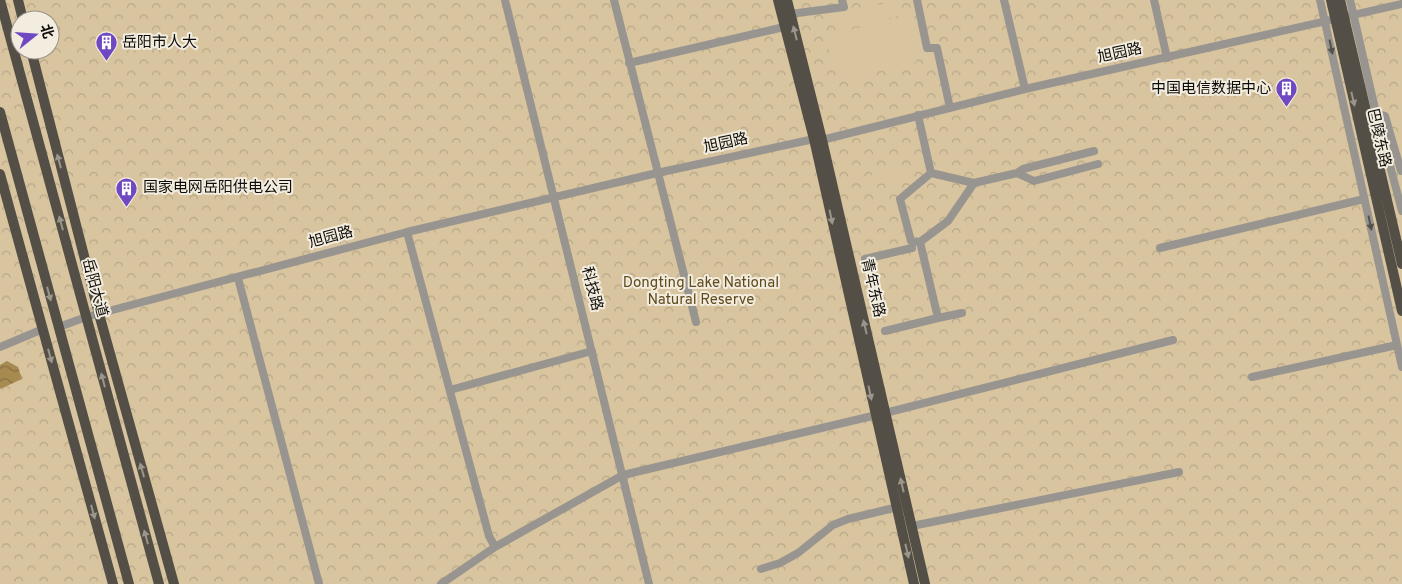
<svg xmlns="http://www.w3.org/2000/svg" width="1402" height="584" viewBox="0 0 1402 584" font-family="Overpass,'Noto Sans SC',sans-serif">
<defs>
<pattern id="forest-crowns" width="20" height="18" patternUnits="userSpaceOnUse" patternTransform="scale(1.25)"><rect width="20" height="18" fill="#d8c49e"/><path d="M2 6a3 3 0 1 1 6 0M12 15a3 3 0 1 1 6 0" fill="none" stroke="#b8a787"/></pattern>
<pattern id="water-waves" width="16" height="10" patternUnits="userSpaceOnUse" patternTransform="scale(1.25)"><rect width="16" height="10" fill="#a78a50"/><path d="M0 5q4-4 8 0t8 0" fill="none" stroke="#866f41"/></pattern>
</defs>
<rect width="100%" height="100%" fill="#f3ede0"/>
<path fill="url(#forest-crowns)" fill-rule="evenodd" d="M 0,0 L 1402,0 L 1402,584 L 0,584 ZM 20,20 L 50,20 L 50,50 L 20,50 Z"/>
<path fill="#d8c49e" d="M 898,0 L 902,15 L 841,30 L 838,15 Z
M 906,16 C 924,27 928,47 915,63 L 849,78 L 835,73 L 828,46 L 833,34 Z
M 896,164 L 899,180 L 874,185 L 871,169 Z"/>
<path fill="url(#water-waves)" d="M 7,361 L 18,367 L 22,379 L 0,389 L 0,365 Z"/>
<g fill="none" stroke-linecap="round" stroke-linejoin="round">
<path stroke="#989590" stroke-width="8" d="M 505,0 L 649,584
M 614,0 L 696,322
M 917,0 L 927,48 L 937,48 L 950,108
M 1004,0 L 1025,89
M 1154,0 L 1167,58
M 1320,0 L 1402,367
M 1350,0 L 1376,113 L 1402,211
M 790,14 L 844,7 L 842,0
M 629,63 L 784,27
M 918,115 L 931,173 L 974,183 L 1017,173 L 1023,169 L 1094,151
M 1373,115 L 1376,113 L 1385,116 L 1401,171
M 931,173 L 900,199 L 911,241 L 920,242 L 948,221 L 974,183
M 1017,173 L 1034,181 L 1098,164
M 407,232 L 489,536 L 495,547
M 1160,248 L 1364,199
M 865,259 L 912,248
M 238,278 L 319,584
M 938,318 L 962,313
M 59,327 L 86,317 L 407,232 L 657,173 L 814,139 L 822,140 L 1025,89 L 1402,4
M 885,331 L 938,318 L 920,242
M 0,347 L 43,329
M 1252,377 L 1397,345
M 450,390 L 592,351
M 912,526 L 1179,472
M 761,569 L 780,563 L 798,553 L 833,525 L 848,519 L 906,505
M 441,584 L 495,547 L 623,475 L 885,413 L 1173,340"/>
<path stroke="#534f46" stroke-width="10" d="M 0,0 L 159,584
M 18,0 L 23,20
M 778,0 L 814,139 L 914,584
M 787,0 L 822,140 L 925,584
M 1331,0 L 1402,311
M 1340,0 L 1402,264
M 31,50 L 99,314 L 174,584
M 0,112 L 129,584
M 0,174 L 113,584"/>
</g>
<defs><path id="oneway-solid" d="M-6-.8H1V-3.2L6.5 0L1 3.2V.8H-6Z" transform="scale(1.25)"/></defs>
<g fill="#9b968b">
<use href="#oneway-solid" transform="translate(795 33) rotate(-104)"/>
<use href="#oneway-solid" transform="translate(1353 99) rotate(77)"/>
<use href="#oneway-solid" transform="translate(59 161) rotate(-105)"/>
<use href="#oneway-solid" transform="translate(831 217) rotate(78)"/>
<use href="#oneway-solid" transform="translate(61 223) rotate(-105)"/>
<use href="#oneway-solid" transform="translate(49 294) rotate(75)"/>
<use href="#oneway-solid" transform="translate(865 327) rotate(-103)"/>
<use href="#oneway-solid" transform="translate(50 356) rotate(75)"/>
<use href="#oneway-solid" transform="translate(103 380) rotate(-105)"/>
<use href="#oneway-solid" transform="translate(870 393) rotate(78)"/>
<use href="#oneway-solid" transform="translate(142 470) rotate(-106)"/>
<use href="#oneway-solid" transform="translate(902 485) rotate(-103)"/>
<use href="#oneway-solid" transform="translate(93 512) rotate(75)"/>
<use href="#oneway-solid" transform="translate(146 537) rotate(-105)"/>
<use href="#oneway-solid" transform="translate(907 551) rotate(77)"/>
</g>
<g fill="#54514c">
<use href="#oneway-solid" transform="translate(1331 47) rotate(78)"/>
<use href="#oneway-solid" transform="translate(1370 223) rotate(78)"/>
</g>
<defs>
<symbol id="building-pin" viewBox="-11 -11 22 30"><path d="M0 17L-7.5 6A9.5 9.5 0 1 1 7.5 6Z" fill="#7049c2" stroke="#f3ede0"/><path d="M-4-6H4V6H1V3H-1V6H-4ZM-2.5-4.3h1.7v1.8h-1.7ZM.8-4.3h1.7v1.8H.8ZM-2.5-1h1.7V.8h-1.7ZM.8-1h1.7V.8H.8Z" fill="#fff"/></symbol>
</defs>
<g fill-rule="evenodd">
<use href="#building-pin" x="94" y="30" width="25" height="34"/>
<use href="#building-pin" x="1274" y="76" width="25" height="34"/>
<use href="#building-pin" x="114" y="176" width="25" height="34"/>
</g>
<g text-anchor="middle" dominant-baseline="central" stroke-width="4" stroke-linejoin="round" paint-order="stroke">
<g font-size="15" fill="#0f0d09" stroke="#f3ede0" text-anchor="start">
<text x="122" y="43">岳阳市人大</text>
<text x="1271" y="89" text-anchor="end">中国电信数据中心</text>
<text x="143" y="188">国家电网岳阳供电公司</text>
</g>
<g font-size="15" fill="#0f0d09" stroke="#f3ede0">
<text transform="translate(1120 54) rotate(-12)">旭园路</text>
<text transform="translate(1378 138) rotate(77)">巴陵东路</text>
<text transform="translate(726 144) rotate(-12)">旭园路</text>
<text transform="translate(331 238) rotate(-15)">旭园路</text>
<text transform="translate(94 288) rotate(75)">岳阳大道</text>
<text transform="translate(872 288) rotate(77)">青年东路</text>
<text transform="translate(591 289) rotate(76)">科技路</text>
</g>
<g font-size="15" fill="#604b1d" stroke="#f3ede0">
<text x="701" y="283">Dongting Lake National<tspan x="701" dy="17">Natural Reserve</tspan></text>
</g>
</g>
<g transform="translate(35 35) rotate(73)"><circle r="24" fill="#f3ede0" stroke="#98938a"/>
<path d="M0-4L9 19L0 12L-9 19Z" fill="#7049c2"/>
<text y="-8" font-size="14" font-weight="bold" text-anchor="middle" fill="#0f0d09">北</text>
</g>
</svg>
